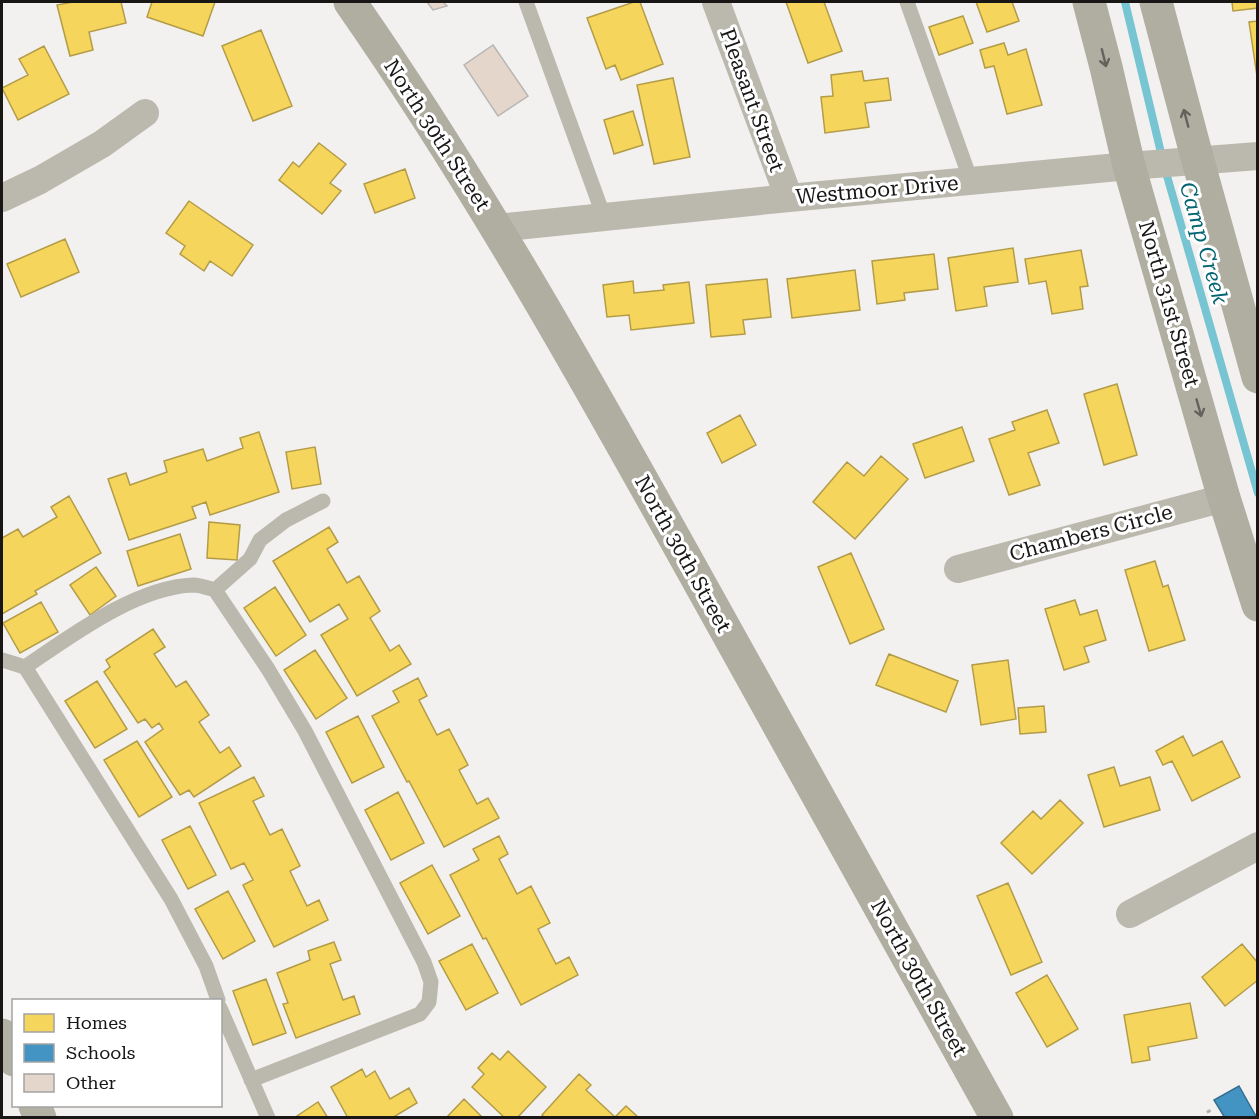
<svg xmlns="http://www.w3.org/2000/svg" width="1259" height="1119" viewBox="0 0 1259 1119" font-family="'Roboto Serif',serif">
<rect width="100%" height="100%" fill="#f3f1ef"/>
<path fill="#f6d55c" stroke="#b39c47" stroke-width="1.5" d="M 73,2 L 121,2 L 126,23 L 89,32 L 93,50 L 70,56 L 57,5 Z
M 152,2 L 215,2 L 203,36 L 147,17 Z
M 634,2 L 640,2 L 663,64 L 621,80 L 615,65 L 606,69 L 587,18 Z
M 786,2 L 824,2 L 842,51 L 808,63 Z
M 976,2 L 1012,2 L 1019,21 L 987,32 Z
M 1232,2 L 1258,2 L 1258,8 L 1233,11 Z
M 963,16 L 973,43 L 939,55 L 929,27 Z
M 1258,21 L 1258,83 L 1249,22 Z
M 261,30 L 292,106 L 253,121 L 222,46 Z
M 1004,43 L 1008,55 L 1026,49 L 1042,105 L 1007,114 L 994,66 L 985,68 L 980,50 Z
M 44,46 L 69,94 L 18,120 L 2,88 L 28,75 L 19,59 Z
M 862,71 L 864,81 L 888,78 L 891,100 L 865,103 L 869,127 L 825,133 L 821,97 L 833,96 L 831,75 Z
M 673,78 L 690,157 L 654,164 L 637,85 Z
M 633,111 L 643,145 L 614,154 L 604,120 Z
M 319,143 L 346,164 L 330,183 L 341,191 L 322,214 L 279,180 L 293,162 L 299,167 Z
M 405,169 L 415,198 L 375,213 L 364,184 Z
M 189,201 L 253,245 L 232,276 L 210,261 L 204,271 L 180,254 L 185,246 L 166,233 Z
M 65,239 L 79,272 L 21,297 L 7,264 Z
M 1013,248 L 1018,282 L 984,287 L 987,306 L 956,311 L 948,258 Z
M 1081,250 L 1088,286 L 1080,287 L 1083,309 L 1052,314 L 1046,281 L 1029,284 L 1025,259 Z
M 934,254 L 938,289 L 904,293 L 905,300 L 877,304 L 872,261 Z
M 855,270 L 860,310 L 792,318 L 787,279 Z
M 767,279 L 771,317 L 743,320 L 745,334 L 711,337 L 706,285 Z
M 633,281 L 634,293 L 664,290 L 663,285 L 689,282 L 694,323 L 631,330 L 629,315 L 607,317 L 603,285 Z
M 1117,384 L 1137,455 L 1104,465 L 1084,394 Z
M 1047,410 L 1059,443 L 1028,453 L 1040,485 L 1009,495 L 989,439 L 1015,430 L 1012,422 Z
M 740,415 L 756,445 L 722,463 L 707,433 Z
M 962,427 L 974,461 L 925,478 L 913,444 Z
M 259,432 L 279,492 L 210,515 L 206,502 L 192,507 L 196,518 L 129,540 L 108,479 L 126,473 L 130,485 L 167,472 L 164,461 L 203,449 L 207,461 L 243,448 L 240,438 Z
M 315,447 L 321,484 L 292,489 L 286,452 Z
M 881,456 L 908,479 L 855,539 L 813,502 L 847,462 L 864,476 Z
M 69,496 L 101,553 L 35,591 L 37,594 L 2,614 L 2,538 L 18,529 L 23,537 L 57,517 L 51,507 Z
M 209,522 L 240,525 L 237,560 L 207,558 Z
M 329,527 L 338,542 L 327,549 L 347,583 L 359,576 L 380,611 L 370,618 L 390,651 L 399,645 L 411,664 L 357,696 L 321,635 L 348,619 L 339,604 L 310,622 L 273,561 Z
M 180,534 L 191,569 L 138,586 L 127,551 Z
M 851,553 L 884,629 L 850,644 L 818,567 Z
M 1155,561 L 1163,587 L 1168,585 L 1185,640 L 1149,651 L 1125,570 Z
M 96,567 L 116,596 L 90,615 L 70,585 Z
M 275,587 L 306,635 L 276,656 L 244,608 Z
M 1075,600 L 1080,615 L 1097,610 L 1106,640 L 1084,647 L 1089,662 L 1064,670 L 1045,609 Z
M 41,602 L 58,632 L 20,653 L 3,623 Z
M 153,629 L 165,647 L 154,654 L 176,687 L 186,681 L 209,715 L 199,722 L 220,753 L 229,747 L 241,766 L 194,797 L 189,790 L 180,795 L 145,742 L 163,729 L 159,723 L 152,728 L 145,719 L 138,723 L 104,672 L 110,667 L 106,660 Z
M 315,650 L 347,698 L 316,719 L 284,670 Z
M 889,654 L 958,681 L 946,712 L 876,685 Z
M 1008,660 L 1016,719 L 981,725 L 972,665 Z
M 418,678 L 427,696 L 419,700 L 437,735 L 449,729 L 468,765 L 459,770 L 477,804 L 488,798 L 499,818 L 444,847 L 409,781 L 407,782 L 372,716 L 399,702 L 393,691 Z
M 97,681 L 127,729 L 95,748 L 65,701 Z
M 1044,706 L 1046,732 L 1020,734 L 1018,708 Z
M 358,716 L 384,767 L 352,783 L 326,732 Z
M 1183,736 L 1193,756 L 1222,741 L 1240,777 L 1192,801 L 1172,761 L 1163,765 L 1156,751 Z
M 137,741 L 172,797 L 139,817 L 104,760 Z
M 1114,767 L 1120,786 L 1150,777 L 1160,810 L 1104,827 L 1088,775 Z
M 254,777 L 264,796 L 253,801 L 270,835 L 282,829 L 300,866 L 290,871 L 307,906 L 319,900 L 328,920 L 274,947 L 243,885 L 253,880 L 244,863 L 231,869 L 199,803 Z
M 398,792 L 424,843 L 391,860 L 365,810 Z
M 1060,800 L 1083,823 L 1032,874 L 1001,843 L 1033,811 L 1041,819 Z
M 190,826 L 216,875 L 188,889 L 162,840 Z
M 499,836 L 508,854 L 499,859 L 517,894 L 531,886 L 550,923 L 538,929 L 556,964 L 569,957 L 578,975 L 521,1005 L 486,938 L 483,939 L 450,875 L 479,860 L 473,849 Z
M 432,865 L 460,916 L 428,934 L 400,883 Z
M 1008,883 L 1042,962 L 1011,975 L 977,896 Z
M 228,891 L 255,941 L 223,959 L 195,909 Z
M 334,942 L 341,960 L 330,964 L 343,1000 L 354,996 L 360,1014 L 296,1038 L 283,1004 L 288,1003 L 277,973 L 310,960 L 308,951 Z
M 472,944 L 498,993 L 466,1010 L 439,961 Z
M 1242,944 L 1258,963 L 1258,980 L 1225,1006 L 1202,977 Z
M 1047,975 L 1078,1029 L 1047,1047 L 1016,993 Z
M 266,979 L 286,1033 L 253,1045 L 233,991 Z
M 1190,1003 L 1197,1038 L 1148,1047 L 1150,1060 L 1132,1063 L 1124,1015 Z
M 508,1051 L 546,1087 L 517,1118 L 505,1118 L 472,1087 L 484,1074 L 478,1068 L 492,1053 L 500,1060 Z
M 362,1069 L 366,1077 L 375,1071 L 390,1099 L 409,1088 L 417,1103 L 392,1118 L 348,1118 L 331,1087 Z
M 579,1074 L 591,1085 L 586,1090 L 615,1117 L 626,1106 L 639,1118 L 545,1118 L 542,1115 Z
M 464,1099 L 483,1118 L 446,1118 Z
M 318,1102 L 328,1118 L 294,1118 Z"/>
<path fill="#4393c3" stroke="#366e8f" stroke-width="1.5" d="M 1239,1086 L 1257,1118 L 1225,1118 L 1214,1100 Z"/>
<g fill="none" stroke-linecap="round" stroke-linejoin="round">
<path stroke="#77c4d3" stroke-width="8" d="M 1125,2 L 1162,157
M 1165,169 L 1258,493"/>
</g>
<path fill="#e4d6cb" stroke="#b8b6b4" stroke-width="1.5" d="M 427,2 L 443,2 L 447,6 L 433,10 Z
M 493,45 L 528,96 L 498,116 L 464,65 Z"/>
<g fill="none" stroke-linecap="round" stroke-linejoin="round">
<path stroke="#b2afa8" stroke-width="4" stroke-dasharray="3 4.5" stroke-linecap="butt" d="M 1208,1110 L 1212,1118"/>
<path stroke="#bbb8ae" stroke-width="15" d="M 526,2 L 604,217
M 907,2 L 971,181
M 215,590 L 250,559 L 260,540 L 286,520 L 323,501
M 2,660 L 25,667 L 171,899 L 206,966 L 218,1000
M 25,667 C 71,636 136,587 193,585 C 200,585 208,588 215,590 L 268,669 L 305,731 L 424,962 L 431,982 L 429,1002 L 420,1014 L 251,1080
M 220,1008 L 268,1118"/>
<path stroke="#bbb8ae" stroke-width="28" d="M 716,2 L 789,198
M 2,198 L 40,180 L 102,144 L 145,113
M 497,228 L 789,198 L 1129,166 L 1258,156
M 958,569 L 1224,498
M 1130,914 L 1258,846"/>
<path stroke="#b0ada1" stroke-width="33" d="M 350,2 C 477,184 586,379 694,573 C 795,755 896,936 997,1118
M 1089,2 L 1106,67 L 1129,166 L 1224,498 L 1258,605
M 1156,2 L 1198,161 L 1258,377"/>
<path stroke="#b3b0a4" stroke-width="33" d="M 2,1035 L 14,1060
M 35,1106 L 40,1118"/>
</g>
<defs><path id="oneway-shaft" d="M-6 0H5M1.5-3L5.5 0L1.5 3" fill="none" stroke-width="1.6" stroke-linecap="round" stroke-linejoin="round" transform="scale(1.5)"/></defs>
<g stroke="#64625c">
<use href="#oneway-shaft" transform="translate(1104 58) rotate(76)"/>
<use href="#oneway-shaft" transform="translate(1186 118) rotate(-105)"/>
<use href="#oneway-shaft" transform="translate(1199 408) rotate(74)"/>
</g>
<g text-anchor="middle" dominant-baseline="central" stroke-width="6" stroke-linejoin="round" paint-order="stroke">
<g font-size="21" fill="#181716" stroke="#fff">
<text transform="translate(752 100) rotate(70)">Pleasant Street</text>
<text transform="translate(437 135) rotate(57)">North 30th Street</text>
<text transform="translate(877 190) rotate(-5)">Westmoor Drive</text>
<text transform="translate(1169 304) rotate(74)">North 31st Street</text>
<text transform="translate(1091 533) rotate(-15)">Chambers Circle</text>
<text transform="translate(683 554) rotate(61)">North 30th Street</text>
<text transform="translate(919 978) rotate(61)">North 30th Street</text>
</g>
<g font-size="22" font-style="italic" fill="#026372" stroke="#fff">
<text transform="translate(1204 243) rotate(74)">Camp Creek</text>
</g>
</g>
<rect width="1259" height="1119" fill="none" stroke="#181716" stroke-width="6"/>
<rect x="12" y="999" width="210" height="108" fill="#ffffff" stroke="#a3a2a2" stroke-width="1.5"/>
<rect x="24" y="1014" width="30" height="18" fill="#f6d55c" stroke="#a3a2a2" stroke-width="1.5"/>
<text x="66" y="1029" font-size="18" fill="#181716">Homes</text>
<rect x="24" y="1044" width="30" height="18" fill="#4393c3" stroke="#a3a2a2" stroke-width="1.5"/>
<text x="66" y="1059" font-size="18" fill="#181716">Schools</text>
<rect x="24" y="1074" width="30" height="18" fill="#e4d6cb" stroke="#a3a2a2" stroke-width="1.5"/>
<text x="66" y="1089" font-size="18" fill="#181716">Other</text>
</svg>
